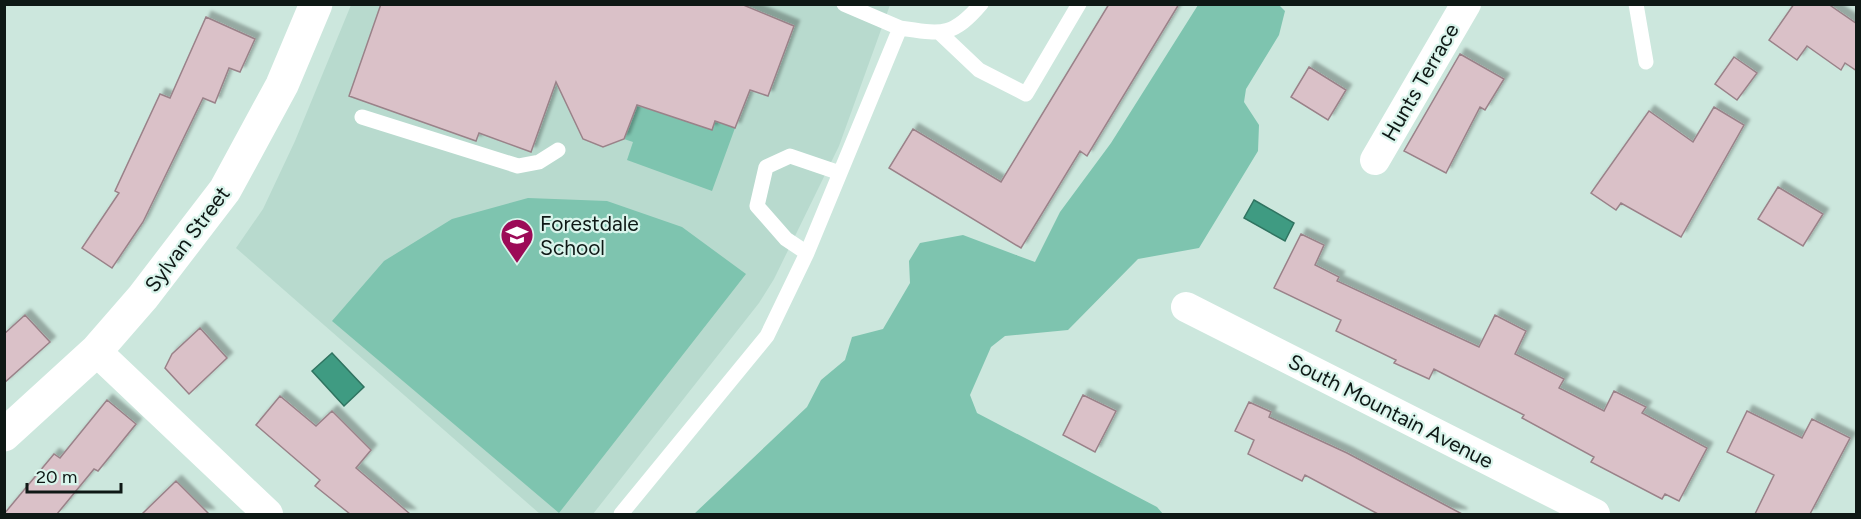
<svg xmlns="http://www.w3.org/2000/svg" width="1861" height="519" viewBox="0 0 1861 519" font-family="Figtree,sans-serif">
<defs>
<filter id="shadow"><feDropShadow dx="5.5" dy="-5.5" stdDeviation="1.5" flood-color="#0004"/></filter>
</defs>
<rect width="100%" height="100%" fill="#cce7dd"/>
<path fill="#b8dace" d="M 351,5 L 890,5 L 839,146 L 774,279 L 759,303 L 593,514 L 540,514 L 236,248 L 263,209 L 295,141 Z"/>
<path fill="#7ec4af" d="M 1198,5 L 1279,5 L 1285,11 L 1279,35 L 1246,89 L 1244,102 L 1259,125 L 1258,151 L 1199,248 L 1138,259 L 1068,330 L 1005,336 L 991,347 L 970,395 L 977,413 L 1157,507 L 1163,514 L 694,514 L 807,407 L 821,380 L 845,360 L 852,337 L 883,329 L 910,283 L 909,261 L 920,243 L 963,235 L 1035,262 L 1060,212 L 1111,143 Z
M 633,100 L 638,106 L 712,129 L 715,121 L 735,128 L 712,191 L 627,160 L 633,142 L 624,139 L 632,120 L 630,109 Z
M 528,198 L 607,201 L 682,227 L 746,274 L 559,513 L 332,321 L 384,261 L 452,219 Z"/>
<path fill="#3f9b82" stroke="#307461" stroke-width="1.5" d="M 1254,200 L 1294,223 L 1285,241 L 1244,218 Z
M 332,353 L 364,387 L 344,406 L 312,371 Z"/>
<path fill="#dac1c8" stroke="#9a8289" stroke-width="1.5" filter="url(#shadow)" d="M 381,4 L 741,4 L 794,26 L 768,96 L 750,90 L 735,128 L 715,121 L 712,130 L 637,105 L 624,139 L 603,147 L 583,139 L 556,82 L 531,152 L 479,133 L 476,141 L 349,96 Z
M 1109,4 L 1179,4 L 1087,156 L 1080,151 L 1021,248 L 889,168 L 913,129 L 1001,182 Z
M 1794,4 L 1828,4 L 1857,24 L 1857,71 L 1845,63 L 1841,70 L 1807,46 L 1797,60 L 1769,40 Z
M 206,17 L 255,39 L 240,72 L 229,68 L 215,103 L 203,98 L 143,222 L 112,268 L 82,248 L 119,193 L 115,191 L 160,94 L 170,98 Z
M 1460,54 L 1504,79 L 1485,110 L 1480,107 L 1446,173 L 1404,151 Z
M 1734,57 L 1757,73 L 1737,100 L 1715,84 Z
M 1309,67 L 1346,90 L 1328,120 L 1291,97 Z
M 1714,107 L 1744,125 L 1681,237 L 1621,203 L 1616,210 L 1591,193 L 1649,111 L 1693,142 Z
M 1778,187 L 1823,214 L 1803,246 L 1758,219 Z
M 1301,234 L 1324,245 L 1315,265 L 1339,277 L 1337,281 L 1479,347 L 1495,315 L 1526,331 L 1515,354 L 1564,379 L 1559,388 L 1604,411 L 1614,391 L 1646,407 L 1642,413 L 1707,448 L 1679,501 L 1665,494 L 1662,499 L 1591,462 L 1594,457 L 1522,418 L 1524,415 L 1434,369 L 1429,379 L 1394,363 L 1396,360 L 1336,331 L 1341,320 L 1274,288 Z
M 25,315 L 50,342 L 4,383 L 4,334 Z
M 200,328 L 227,358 L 189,394 L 165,368 L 172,354 Z
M 1083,395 L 1116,411 L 1095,452 L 1063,435 Z
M 280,396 L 316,426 L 332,411 L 371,450 L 356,468 L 410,514 L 350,514 L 315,486 L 320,480 L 256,425 Z
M 107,400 L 136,424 L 98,471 L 94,469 L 57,514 L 4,514 L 54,454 L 60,458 Z
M 1249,402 L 1271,412 L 1269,417 L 1347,453 L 1462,514 L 1378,514 L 1305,475 L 1302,481 L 1248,454 L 1254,440 L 1235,431 Z
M 1747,411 L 1802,438 L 1812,419 L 1850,438 L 1810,514 L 1755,514 L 1774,475 L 1727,452 Z
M 176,481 L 209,514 L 142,514 Z"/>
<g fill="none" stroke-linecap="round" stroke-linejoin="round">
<path stroke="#fff" stroke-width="15" d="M 844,4 L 900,28
M 1636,4 L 1646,62
M 941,34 L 979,70 L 1026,94 L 1079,4
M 362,117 L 518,166 L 539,162 L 558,150
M 807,253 L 786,239 L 757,206 L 766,167 L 790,156 L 840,173
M 621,514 L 767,336 L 807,253 L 900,28 C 941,34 952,38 981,4"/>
<path stroke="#fff" stroke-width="30" d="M 1375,160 L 1466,4
M 1186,307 L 1595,514
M 96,351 L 268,514"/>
<path stroke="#fff" stroke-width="33" d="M 4,435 L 96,351 L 143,297 L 225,190 L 282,85 L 316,4"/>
</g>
<defs>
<symbol id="school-pin" viewBox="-11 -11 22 30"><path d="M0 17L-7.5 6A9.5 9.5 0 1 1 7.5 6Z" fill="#9c0a57" stroke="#d9f4eb"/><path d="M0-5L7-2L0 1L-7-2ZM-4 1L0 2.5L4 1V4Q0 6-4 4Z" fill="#fff"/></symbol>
</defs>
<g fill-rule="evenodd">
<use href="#school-pin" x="498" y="216" width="38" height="52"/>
</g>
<g text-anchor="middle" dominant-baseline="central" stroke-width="4.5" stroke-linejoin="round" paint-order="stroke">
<g font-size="21" fill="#0e1815" stroke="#d9f4eb">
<text transform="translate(1420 82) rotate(-60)">Hunts Terrace</text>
<text transform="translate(187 239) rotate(-53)">Sylvan Street</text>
<text transform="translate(1391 411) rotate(27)">South Mountain Avenue</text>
</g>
<g font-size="21" fill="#0e1815" stroke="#d9f4eb" text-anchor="start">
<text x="540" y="223">Forestdale<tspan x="540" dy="24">School</tspan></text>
</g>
</g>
<rect width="1861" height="519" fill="none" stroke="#0e1815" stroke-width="12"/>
<path d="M27 483v9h94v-9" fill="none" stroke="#0e1815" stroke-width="3"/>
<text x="36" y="483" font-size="18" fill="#0e1815" stroke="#d9f4eb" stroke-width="4.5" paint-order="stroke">20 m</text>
</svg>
